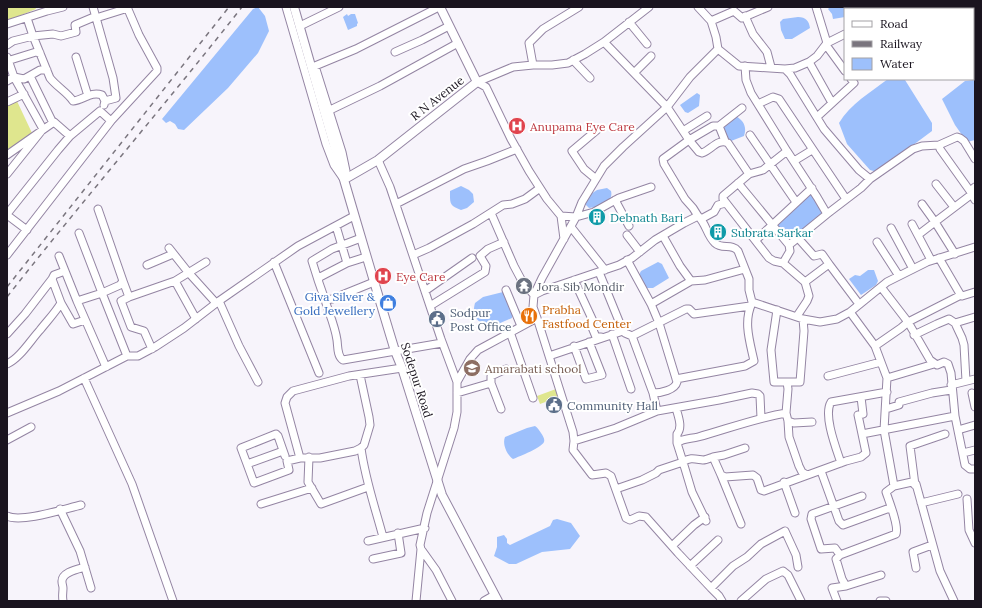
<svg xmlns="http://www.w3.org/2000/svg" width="982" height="608" viewBox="0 0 982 608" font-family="Lora,serif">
<rect width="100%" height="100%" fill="#f7f4fb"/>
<path fill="#dfe68e" d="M 7,7 L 35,7 L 36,9 L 7,21 Z
M 16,99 L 32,133 L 7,151 L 7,103 Z
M 556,389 L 559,397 L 540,404 L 537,396 Z"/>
<path fill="#9dc0fc" d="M 258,7 L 265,16 L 269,31 L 258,53 L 228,88 L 184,130 L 178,129 L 175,124 L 170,121 L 166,123 L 162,119 L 253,9 Z
M 830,7 L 853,7 L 853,9 L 845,9 L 845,17 L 833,19 L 832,14 L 828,9 Z
M 347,14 L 348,16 L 351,14 L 355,14 L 358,23 L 357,24 L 357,26 L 348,30 L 343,17 Z
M 798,17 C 806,17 809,21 810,28 L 792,39 L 785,39 L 781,30 L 780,22 L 783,19 Z
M 888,79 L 905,80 L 932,123 L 932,131 L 877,172 L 870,170 L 847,144 L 839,123 C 850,104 871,92 888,79 Z
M 975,80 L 975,140 L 967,142 L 955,125 L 942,99 L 965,81 Z
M 697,93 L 700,95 L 699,106 L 688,113 L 685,112 L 680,105 Z
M 736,116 C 744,121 747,127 744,136 L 731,141 L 727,139 L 723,126 Z
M 461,186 L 469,190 L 473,194 L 474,202 L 467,208 L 461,210 C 449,206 450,203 450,191 Z
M 607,188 L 611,191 C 614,203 599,207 589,208 L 585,204 L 586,197 L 591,196 L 591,194 L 597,190 Z
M 812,192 L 824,213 L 792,239 L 788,240 L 776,225 Z
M 658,262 L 662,264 L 669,278 L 653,288 L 647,288 C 643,283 637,277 641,271 Z
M 868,270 L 874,270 L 878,281 L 876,285 L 861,295 L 849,279 L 855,275 L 860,276 Z
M 503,292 C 510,298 513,309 512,318 L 491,327 C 478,322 471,318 475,303 L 483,297 Z
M 535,426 C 538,428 539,430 541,433 C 543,436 545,439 544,442 C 541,448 520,456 513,459 C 507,455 502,444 505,437 L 527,428 Z
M 557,519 L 571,523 L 580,536 L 570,549 L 542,552 L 516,564 L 509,564 L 494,556 L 497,547 L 497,537 L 504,535 L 507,539 L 507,543 L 510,545 L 550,526 L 553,520 Z"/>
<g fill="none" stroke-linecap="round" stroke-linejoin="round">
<defs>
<path id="minor" d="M 93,7 L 113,78 L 116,98 L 105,101 L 104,105
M 286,7 L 326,144 L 334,165 L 343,178
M 816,7 L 827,43
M 928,9 L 928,7
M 973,10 L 975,9
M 745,16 L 753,34 L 767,52 L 771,67
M 27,18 L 33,36 L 50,78 C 57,87 67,92 73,101 C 83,100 91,91 102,95 L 105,101
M 711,21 L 734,11 L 742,18 L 768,7
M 629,22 L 647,44
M 7,24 L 47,11 L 63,7
M 302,25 L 339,7
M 604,42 L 667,107 L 689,140 L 663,159 L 664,164 L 685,199 L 693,208 L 698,216
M 973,42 L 975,41
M 7,45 L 13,41 L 33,36 L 53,34 L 61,36 L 76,32 L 75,25 L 94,17 L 96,18 L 128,8
M 826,45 L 845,71
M 718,49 L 739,66 L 785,69 L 790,74 L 824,129 L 859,170 L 870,179
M 395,52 L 422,40 L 449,26
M 7,57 L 14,77 L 43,129 L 7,174
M 76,57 L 88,96
M 573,60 L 590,78
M 7,61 L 36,52 L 40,53
M 809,62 L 832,103
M 533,65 L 529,43 L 543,29 L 579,7
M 315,66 L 342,152 L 346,171 L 345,179
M 315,66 L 356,49 L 439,7
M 745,66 L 746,80 L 751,93 L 787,151
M 785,69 L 795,68 L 809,62 L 817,56 L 827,43 L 845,34
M 634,73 L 651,56
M 973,75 L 975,74
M 30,76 L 53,123
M 7,81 L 14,77 L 24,79 L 40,70 L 47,70
M 477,82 L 486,87 L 511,139 L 529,171 L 547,199 L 561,216 L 576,217 L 594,212 L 619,198 L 651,187
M 477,82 L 513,67 L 533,65 L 552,65 L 568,63 L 585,54 L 604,42 L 649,7
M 7,102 L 24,94
M 758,104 L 773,97 L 779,99 L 846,199
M 328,111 L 380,86 L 458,43
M 817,117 L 854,83 L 851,79
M 719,126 L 713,126 L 689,140 L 699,152 L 702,153 C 711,150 718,138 728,143 L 749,174
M 683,131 L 707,116
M 750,135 L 796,202
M 725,141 L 719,126 L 742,108
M 939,145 L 940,149 L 970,191
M 7,155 L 54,122 L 70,136
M 378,160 L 390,187 L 441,339 L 457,382
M 794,161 L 812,150
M 596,179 L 584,169 L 572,151 L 598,129
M 738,183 L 789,245 L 827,214 L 817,197 L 787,151 L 763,170 L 749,174 L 723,196 L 723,199 L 769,258 L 774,261 L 783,263 L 805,282 L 829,264 L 859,304
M 936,184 L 954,207
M 975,187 L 970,191 L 975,200
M 615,200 L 629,226
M 396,204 L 464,169 L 487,161 L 517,149
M 98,209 L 123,281 L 120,285 L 102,293 L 127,356
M 491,213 L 514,266 L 522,281 L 534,295 L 542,291 L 619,265 L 632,258 L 655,240 L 684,223 L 698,216 C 706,223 707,236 715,243 C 722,250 732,243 738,251 L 749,279 L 749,290 L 752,302 L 803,319 L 820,322 L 837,319 L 850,312 L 887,282 L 927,262 L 975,247
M 7,214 L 58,150 L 70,136 L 100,111 L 111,121
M 827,214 L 861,188 L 870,179 L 913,149 L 922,146 L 939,145 L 957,137 L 960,138 L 964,141 L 975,159
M 7,215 L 27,230
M 561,216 L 564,239
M 701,219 L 714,212 L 718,205 L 726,203
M 912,224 L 931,260
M 336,226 L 347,263
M 571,227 L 605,270
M 891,228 L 913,269
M 627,235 L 640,252
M 918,235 L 935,222 L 922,204
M 663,236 L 680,266 L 691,281 L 705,280 L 745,269
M 798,238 L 814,256 L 822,254 L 829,264
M 756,240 L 812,188
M 877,242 L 899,276
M 169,248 L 188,272 L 216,303
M 955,254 L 935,222 L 972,194
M 7,255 L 111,121 L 157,71 L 157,68 L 139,35 L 127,7
M 413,255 L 429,248 L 473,224 L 503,205 L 512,204 L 525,199 L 540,188
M 59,256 L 77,301 L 102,293 L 79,233
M 366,257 L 347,263 L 320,277 L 318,280 L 325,300 L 332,299 L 374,282
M 939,258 L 960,294 L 962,296 L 975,292
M 627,260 L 651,304 L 659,323 L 677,382 C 675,390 661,393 653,393 L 657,411
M 274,262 L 319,373
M 783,263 L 790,251 L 789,245
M 147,265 L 173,254
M 65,271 L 54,275 L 52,279 L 61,303 L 73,324 L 85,320
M 599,272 L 623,331
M 318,280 L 312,261 L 332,249 L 361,238
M 574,280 L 593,321 L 591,325 L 596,337 L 601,337
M 123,281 L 129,297 L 175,281 L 206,262
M 175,281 L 196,319
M 881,287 L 908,322 L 930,360 L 937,365 L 944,362 L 948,364 L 951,373 L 955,416 L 965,465 L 970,469 L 975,469
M 506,290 L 521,326
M 425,291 L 472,258
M 129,297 L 121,301 L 131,327 L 144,331 L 152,349
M 325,300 C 329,313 335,326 337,340 C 338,347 337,356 343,360 L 442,343
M 77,301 L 106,367
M 219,301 L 239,346 L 258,382
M 651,304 L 691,281
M 430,306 L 485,272 L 486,266 L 480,256 L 488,249 L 504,242
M 777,310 L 771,350 L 774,382 L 787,382
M 850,312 L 875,346 L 887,378 L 884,430 L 894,486
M 797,316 L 807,301 L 809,296 L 805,282
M 537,318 L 573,432 L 574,441 L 573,450 L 592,475 L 606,473 L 611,476 L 626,518 L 630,520 L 639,516 L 646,517 L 678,553 L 711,588 L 719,596 L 722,601
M 955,323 L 962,338 L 964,345 L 966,381
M 510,332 L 533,398
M 7,334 L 25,314 L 52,279
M 612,334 L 631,389
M 914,335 L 937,324 L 949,319 L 955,323 L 975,317
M 632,336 L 653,393
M 574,346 L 586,379 L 602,375 L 589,342
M 875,346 L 901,328 L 908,322 L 961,295
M 549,356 L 623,331 L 625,333 L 632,336 L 686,309 L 689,309 L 694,314 L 750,306
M 7,364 C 20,358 30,341 40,330 C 47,321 55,313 61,303
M 360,375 L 369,417 L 370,425 L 364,445 L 361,448 L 355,451 L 320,458 L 300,458 L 285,403 L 287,397 L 293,391 L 349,376 L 402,368
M 828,376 L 881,362
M 84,378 L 132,484 L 173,601
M 887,378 L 934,364
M 676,379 L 745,366 L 754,361 C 750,342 743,322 752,303
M 491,383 L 501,409
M 951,385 L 975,379
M 457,393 L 491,383 L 491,376 L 506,369
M 972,393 L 975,407
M 861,397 L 863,414 L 858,415 L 862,434
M 676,408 C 678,416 683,427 677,434 L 677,443
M 886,409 L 899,405 L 899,402 L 932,393 L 951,390
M 7,413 L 59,391 L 127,356 L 138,356 L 155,347 L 184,328 L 219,301 L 298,246 L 354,216
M 786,413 L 788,389 L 787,382 L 800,382 L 804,331 L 803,319
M 788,421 L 794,423 L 812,422
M 958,430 L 975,425
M 7,440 L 31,427
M 574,441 L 616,428 L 657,411 L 719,400 L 752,393 L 758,394 L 760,396 L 761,418
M 361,448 C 365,479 375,507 383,537
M 283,451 L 247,464 L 254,483 L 289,470 L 287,461 L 300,458
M 963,453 L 975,450
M 309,457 L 308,482 L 321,504 L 368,487
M 713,457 L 724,455 L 745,448
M 841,463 C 836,448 823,415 831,402 L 887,392
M 247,464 L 241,448 L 276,434 L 278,436 L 285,456
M 821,471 L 839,521 L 843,525 L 887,509 L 891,509
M 721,475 L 741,524
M 784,482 L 795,513
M 915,485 L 910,446 L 945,434
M 616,489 L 642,480 L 656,473 L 659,470 L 683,462 L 677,443 C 683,438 691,439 698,437 C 727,429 756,418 786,413 L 788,421 L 789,437 L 799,466 L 802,472 L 807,475
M 967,499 L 969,530 L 975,543
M 921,503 L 958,494
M 261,504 L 312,488
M 60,509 L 80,551 L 91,588
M 7,516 C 21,523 64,509 81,505
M 706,521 L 692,492 L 683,462 C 690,457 695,459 703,460 C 706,460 710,458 713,457 L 721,475 L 725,477 L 753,475 L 757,478 L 761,490 L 764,491 L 846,461 L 861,457 L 866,453 L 862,434 L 955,416
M 368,541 L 425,528
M 672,546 L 694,525 L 705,517
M 421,549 L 436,570 L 452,601
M 840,555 L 835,548 L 821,549 L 811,519 L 812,514 L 862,496
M 373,559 L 401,553 L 398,533
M 690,566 L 718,540
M 916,568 L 913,552 L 932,545
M 881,575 L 846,586 L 842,579 L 836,559 L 840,555 L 896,534 C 899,526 889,501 886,492 L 894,486 L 912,482 L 915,485 L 916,484 L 940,571 L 954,601
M 711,588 L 733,566 L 747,557 L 761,544 L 785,531 L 796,555 L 798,567
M 63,601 C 62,596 63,593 63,588 C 63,586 62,584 62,582 C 61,572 78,569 85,567
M 416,601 L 421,549 L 420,545 L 427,513 L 454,428 L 457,412 L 457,382 L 470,359 L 478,350 L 537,318 L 533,307 L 534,295 L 542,278 L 576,217 L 582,202 L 604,166 L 623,147 L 667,107 L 690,77 L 718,49 L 716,37 L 711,21 L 698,7
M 484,601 L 491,597
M 741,601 L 766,579 L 783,571 L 788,575 L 801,601
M 837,601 L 832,588 L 846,586
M 880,601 L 886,601"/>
<path id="major" d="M 294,7 C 327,122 360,236 395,351 L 402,368 L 442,495 L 498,601
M 345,179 L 378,160 L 477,82 L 440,7"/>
</defs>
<use href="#minor" stroke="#9485a3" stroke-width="9"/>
<use href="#major" stroke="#9485a3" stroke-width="10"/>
<use href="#minor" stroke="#fff" stroke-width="7"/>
<use href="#major" stroke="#fff" stroke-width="8"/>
<path stroke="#7a757e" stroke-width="1.5" stroke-dasharray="5 5" stroke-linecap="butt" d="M 7,287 L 229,7
M 7,297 C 84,199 165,105 242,7"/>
</g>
<defs>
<symbol id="hospital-disc" viewBox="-11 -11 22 22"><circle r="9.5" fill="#e0444e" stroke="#fff"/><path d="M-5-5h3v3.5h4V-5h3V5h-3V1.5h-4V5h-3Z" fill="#fff"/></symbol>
<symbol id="building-disc" viewBox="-11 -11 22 22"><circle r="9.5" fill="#0f9aa8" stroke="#fff"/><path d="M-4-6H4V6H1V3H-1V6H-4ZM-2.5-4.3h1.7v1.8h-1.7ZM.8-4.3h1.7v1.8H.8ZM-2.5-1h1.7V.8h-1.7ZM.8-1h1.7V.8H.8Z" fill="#fff"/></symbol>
<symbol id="temple-disc" viewBox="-11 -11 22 22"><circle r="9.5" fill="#6b7280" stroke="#fff"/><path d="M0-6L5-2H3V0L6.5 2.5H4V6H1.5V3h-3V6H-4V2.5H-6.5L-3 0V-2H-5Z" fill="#fff"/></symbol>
<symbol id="shop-disc" viewBox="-11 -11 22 22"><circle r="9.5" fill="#3f7fe0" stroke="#fff"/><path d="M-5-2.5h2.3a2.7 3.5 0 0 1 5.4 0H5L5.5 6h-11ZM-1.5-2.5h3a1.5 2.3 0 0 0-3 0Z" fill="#fff"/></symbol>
<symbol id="restaurant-disc" viewBox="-11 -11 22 22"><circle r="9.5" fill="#e8710a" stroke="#fff"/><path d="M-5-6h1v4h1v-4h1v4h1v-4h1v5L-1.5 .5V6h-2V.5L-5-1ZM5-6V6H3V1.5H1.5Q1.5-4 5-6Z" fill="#fff"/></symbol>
<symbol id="civic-disc" viewBox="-11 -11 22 22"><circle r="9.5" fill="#5c6f8a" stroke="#fff"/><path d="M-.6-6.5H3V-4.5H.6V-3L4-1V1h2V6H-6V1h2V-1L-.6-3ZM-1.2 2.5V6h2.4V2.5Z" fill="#fff"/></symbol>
<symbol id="school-disc" viewBox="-11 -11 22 22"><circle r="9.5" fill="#8d6e63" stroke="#fff"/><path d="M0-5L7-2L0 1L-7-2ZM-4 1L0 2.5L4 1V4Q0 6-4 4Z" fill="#fff"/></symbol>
</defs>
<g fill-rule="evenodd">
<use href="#hospital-disc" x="507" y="116" width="20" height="20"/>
<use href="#building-disc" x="587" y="207" width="20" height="20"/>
<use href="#building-disc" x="708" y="222" width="20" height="20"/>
<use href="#hospital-disc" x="373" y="266" width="20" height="20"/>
<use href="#temple-disc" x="514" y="276" width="20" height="20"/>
<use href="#shop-disc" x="378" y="293" width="20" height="20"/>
<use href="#restaurant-disc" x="519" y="306" width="20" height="20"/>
<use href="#civic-disc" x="427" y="309" width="20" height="20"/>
<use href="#school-disc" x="462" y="358" width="20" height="20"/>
<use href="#civic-disc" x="544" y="395" width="20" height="20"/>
</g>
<g text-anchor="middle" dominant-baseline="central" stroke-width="4" stroke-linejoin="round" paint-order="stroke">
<g font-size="12" fill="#1a141f" stroke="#fff">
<text transform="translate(437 98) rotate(-38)">R N Avenue</text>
<text transform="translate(417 380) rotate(72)">Sodepur Road</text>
</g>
<g font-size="12" fill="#be3a42" stroke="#fff" text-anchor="start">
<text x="530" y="126">Anupama Eye Care</text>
<text x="396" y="276">Eye Care</text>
</g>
<g font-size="12" fill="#0d838f" stroke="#fff" text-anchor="start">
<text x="610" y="217">Debnath Bari</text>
<text x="731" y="232">Subrata Sarkar</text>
</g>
<g font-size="12" fill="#5b616d" stroke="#fff" text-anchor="start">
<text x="537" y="286">Jora Sib Mondir</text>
</g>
<g font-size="12" fill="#366cbe" stroke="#fff" text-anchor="end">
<text x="375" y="296">Giva Silver &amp;<tspan x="375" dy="14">Gold Jewellery</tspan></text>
</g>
<g font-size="12" fill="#c56008" stroke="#fff" text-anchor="start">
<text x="542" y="309">Prabha<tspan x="542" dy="14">Fastfood Center</tspan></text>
</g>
<g font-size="12" fill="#4e5e75" stroke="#fff" text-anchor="start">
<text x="450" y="312">Sodpur<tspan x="450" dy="14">Post Office</tspan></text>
<text x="567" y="405">Community Hall</text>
</g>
<g font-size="12" fill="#785e54" stroke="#fff" text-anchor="start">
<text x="485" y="368">Amarabati school</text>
</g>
</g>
<rect width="982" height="608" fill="none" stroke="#1a141f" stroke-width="16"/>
<rect x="844" y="8" width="130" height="72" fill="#ffffff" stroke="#a3a1a5"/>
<rect x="852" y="21" width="20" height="6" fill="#ffffff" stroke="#a3a1a5"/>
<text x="880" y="28" font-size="12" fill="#1a141f">Road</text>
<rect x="852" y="41" width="20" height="6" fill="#7a757e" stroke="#a3a1a5"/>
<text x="880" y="48" font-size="12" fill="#1a141f">Railway</text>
<rect x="852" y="58" width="20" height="12" fill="#9dc0fc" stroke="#a3a1a5"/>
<text x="880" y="68" font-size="12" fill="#1a141f">Water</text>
</svg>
